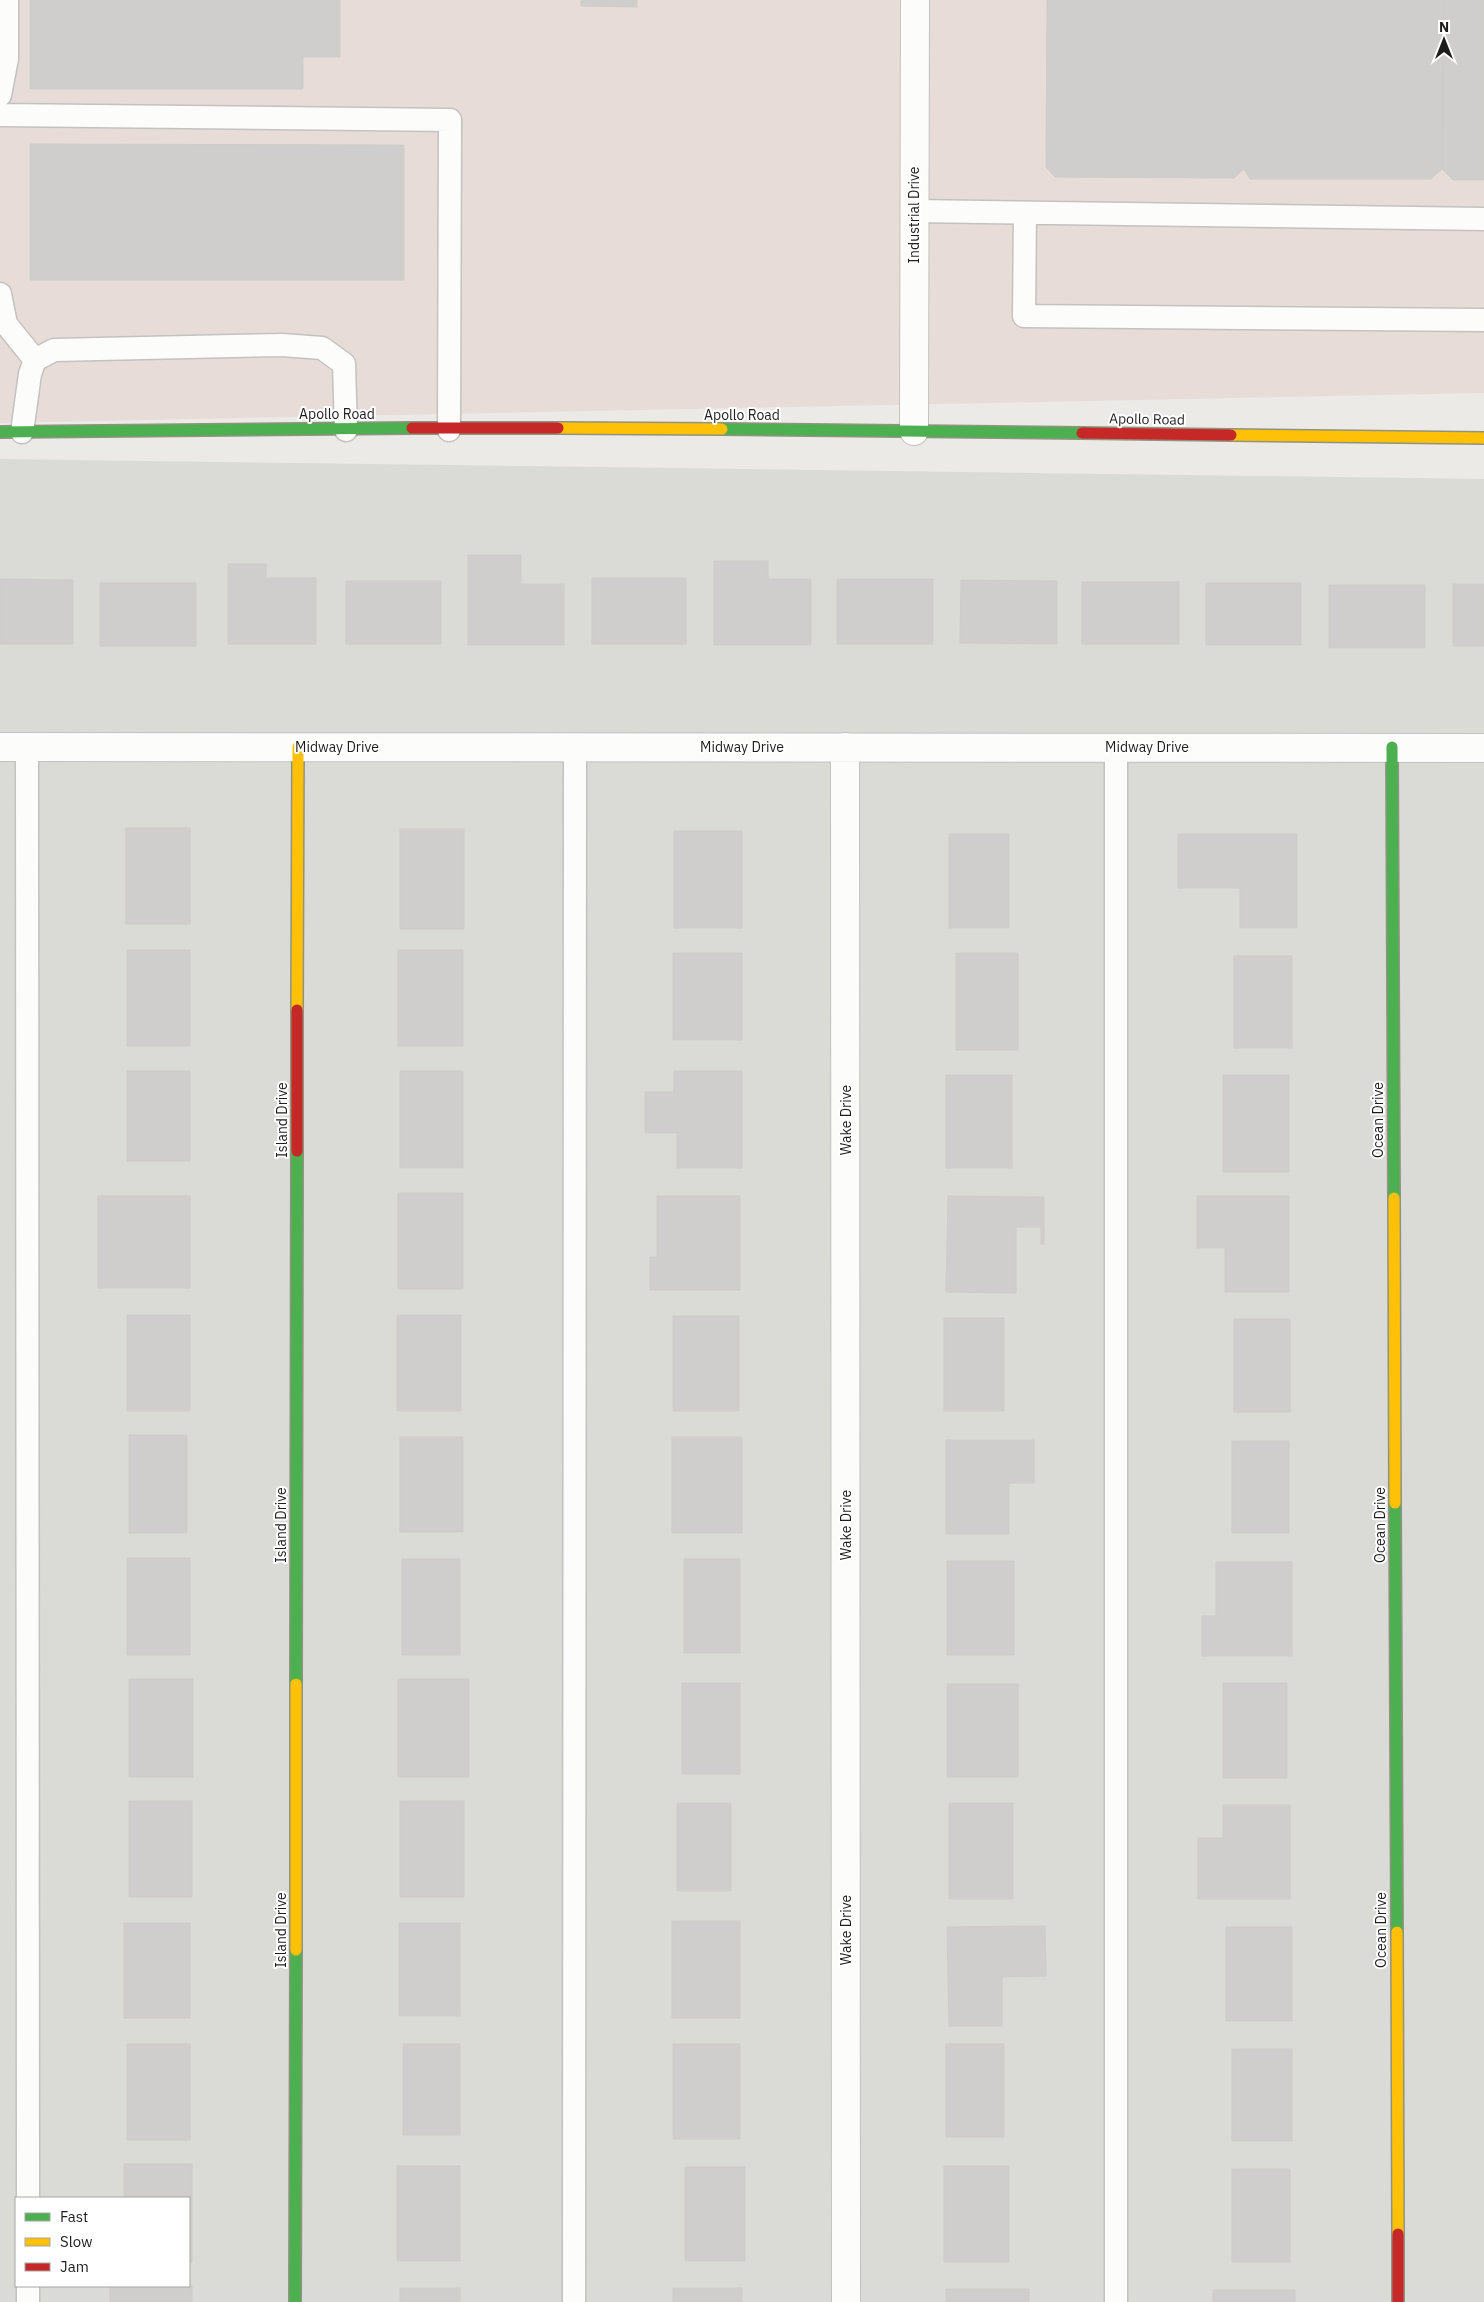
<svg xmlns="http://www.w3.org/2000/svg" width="1484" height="2302" viewBox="0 0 1484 2302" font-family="'IBM Plex Sans',sans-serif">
<rect width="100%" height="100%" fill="#ebeae6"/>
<path fill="#dadad7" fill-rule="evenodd" d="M 0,459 L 1484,479 L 1484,2302 L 0,2302 ZM 16,2198 L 189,2198 L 189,2286 L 16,2286 Z"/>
<path fill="#e8dcd9" d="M 0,0 L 1484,0 L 1484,393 L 0,423 Z"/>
<path fill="#d0cecc" stroke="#ceccc8" d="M 30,0 L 340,0 L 340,57 L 303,57 L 303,89 L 30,89 Z
M 581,0 L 637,0 L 637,7 L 581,6 Z
M 1047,0 L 1444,0 L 1442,169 L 1431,179 L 1250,179 L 1244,169 L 1234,178 L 1055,177 L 1046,167 Z
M 1444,0 L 1484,0 L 1484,180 L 1453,180 L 1442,169 Z
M 30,144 L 404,145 L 404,280 L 30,280 Z
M 468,555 L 521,555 L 521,584 L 564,584 L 564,645 L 468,645 Z
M 714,561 L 768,561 L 768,579 L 811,579 L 811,645 L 714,645 Z
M 228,564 L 266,564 L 266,578 L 316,578 L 316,644 L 228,644 Z
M 592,578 L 686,578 L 686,644 L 592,644 Z
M 0,579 L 73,580 L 73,644 L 0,644 Z
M 837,579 L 933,579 L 933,644 L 837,644 Z
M 961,580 L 1057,581 L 1057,644 L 960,643 Z
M 346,581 L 441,581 L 441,644 L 346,644 Z
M 1082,582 L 1179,582 L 1179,644 L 1082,644 Z
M 100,583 L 196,583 L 196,646 L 100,646 Z
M 1206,583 L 1301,583 L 1301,645 L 1206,645 Z
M 1453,584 L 1484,584 L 1484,646 L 1453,646 Z
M 1329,585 L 1425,585 L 1425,648 L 1329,648 Z
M 126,828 L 190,828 L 190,924 L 126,924 Z
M 400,829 L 464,829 L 464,929 L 400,929 Z
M 674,831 L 742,831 L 742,928 L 674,928 Z
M 949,834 L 1009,834 L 1009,928 L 949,928 Z
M 1178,834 L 1297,834 L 1297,928 L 1240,928 L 1240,888 L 1178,888 Z
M 127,950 L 190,950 L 190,1046 L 127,1046 Z
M 398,950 L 463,950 L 463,1046 L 398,1046 Z
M 673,953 L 742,953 L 742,1040 L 673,1040 Z
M 956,953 L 1018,953 L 1018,1050 L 956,1050 Z
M 1234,956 L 1292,956 L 1292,1048 L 1234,1048 Z
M 127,1071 L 190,1071 L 190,1161 L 127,1161 Z
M 400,1071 L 463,1071 L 463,1168 L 400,1168 Z
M 674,1071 L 742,1071 L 742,1168 L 677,1168 L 677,1133 L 645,1133 L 645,1092 L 674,1092 Z
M 946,1075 L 1012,1075 L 1012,1168 L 946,1168 Z
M 1223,1075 L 1289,1075 L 1289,1172 L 1223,1172 Z
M 398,1193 L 463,1193 L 463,1289 L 398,1289 Z
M 98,1196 L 190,1196 L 190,1288 L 98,1288 Z
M 657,1196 L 740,1196 L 740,1290 L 650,1290 L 650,1257 L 657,1257 Z
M 948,1196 L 1044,1197 L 1044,1244 L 1041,1244 L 1041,1227 L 1016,1227 L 1016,1293 L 946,1292 Z
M 1197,1196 L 1289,1196 L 1289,1292 L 1225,1292 L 1225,1248 L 1197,1248 Z
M 127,1315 L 190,1315 L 190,1411 L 127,1411 Z
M 397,1315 L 461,1315 L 461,1411 L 397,1411 Z
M 673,1316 L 739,1316 L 739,1411 L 673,1411 Z
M 944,1318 L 1004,1318 L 1004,1411 L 944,1411 Z
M 1234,1319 L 1290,1319 L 1290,1412 L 1234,1412 Z
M 129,1435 L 187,1435 L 187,1533 L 129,1533 Z
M 400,1437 L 463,1437 L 463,1532 L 400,1532 Z
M 672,1437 L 742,1437 L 742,1533 L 672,1533 Z
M 946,1440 L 1034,1440 L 1034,1483 L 1009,1483 L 1009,1534 L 946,1534 Z
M 1232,1441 L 1289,1441 L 1289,1533 L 1232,1533 Z
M 127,1558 L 190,1558 L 190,1655 L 127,1655 Z
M 402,1559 L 460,1559 L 460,1655 L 402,1655 Z
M 684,1559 L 740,1559 L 740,1653 L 684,1653 Z
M 947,1561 L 1014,1561 L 1014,1655 L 947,1655 Z
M 1216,1562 L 1292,1562 L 1292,1656 L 1202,1656 L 1202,1616 L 1216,1616 Z
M 129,1679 L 193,1679 L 193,1777 L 129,1777 Z
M 398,1679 L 469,1679 L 469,1777 L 398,1777 Z
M 682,1683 L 740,1683 L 740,1774 L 682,1774 Z
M 1223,1683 L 1287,1683 L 1287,1778 L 1223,1778 Z
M 947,1684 L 1018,1684 L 1018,1777 L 947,1777 Z
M 129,1801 L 192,1801 L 192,1897 L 129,1897 Z
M 400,1801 L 464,1801 L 464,1897 L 400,1897 Z
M 677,1803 L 731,1803 L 731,1891 L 677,1891 Z
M 949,1803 L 1013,1803 L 1013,1899 L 949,1899 Z
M 1223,1805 L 1290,1805 L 1290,1899 L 1198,1899 L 1198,1838 L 1223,1838 Z
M 672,1921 L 740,1921 L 740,2018 L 672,2018 Z
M 124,1923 L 190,1923 L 190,2018 L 124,2018 Z
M 399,1923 L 460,1923 L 460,2016 L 399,2016 Z
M 1045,1926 L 1046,1976 L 1002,1977 L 1002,2026 L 949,2026 L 947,1927 Z
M 1226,1927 L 1292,1927 L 1292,2021 L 1226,2021 Z
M 127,2044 L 190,2044 L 190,2140 L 127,2140 Z
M 403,2044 L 460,2044 L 460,2135 L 403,2135 Z
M 673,2044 L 740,2044 L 740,2139 L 673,2139 Z
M 946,2044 L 1004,2044 L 1004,2137 L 946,2137 Z
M 1232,2049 L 1292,2049 L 1292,2141 L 1232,2141 Z
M 124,2164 L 192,2164 L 192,2262 L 189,2262 L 189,2198 L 124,2198 Z
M 397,2166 L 460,2166 L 460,2261 L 397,2261 Z
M 944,2166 L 1009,2166 L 1009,2262 L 944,2262 Z
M 685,2167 L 745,2167 L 745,2261 L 685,2261 Z
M 1232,2169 L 1290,2169 L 1290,2262 L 1232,2262 Z
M 110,2286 L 192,2286 L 192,2302 L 110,2302 Z
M 400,2288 L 460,2288 L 460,2302 L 400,2302 Z
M 673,2288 L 742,2288 L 742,2302 L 673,2302 Z
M 946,2289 L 1029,2289 L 1029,2302 L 946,2302 Z
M 1213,2290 L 1295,2290 L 1295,2302 L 1213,2302 Z"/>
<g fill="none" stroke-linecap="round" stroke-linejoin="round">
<defs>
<path id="lane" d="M 0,95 L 7,59 L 7,0
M 0,115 L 450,120 L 449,430
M 914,211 L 1484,219
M 1025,213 L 1024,316 L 1484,320
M 0,294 L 6,324 L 35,360
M 22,432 L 30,374 L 35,360 L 54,350 L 282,345 L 322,348 L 344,364 L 346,430
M 27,747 L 28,2198
M 1116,747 L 1116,2302
M 28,2286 L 28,2302
M 574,2302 L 575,747"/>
<path id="street" d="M 914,431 L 915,0
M 0,747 L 1484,748
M 845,747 L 846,2302"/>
<path id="fast" d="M 722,429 L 1082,433
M 0,432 L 412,428
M 1392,747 L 1394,1198
M 1395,1503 L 1397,1932
M 296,1684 L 297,1151
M 295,2302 L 296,1950"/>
<path id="slow" d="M 558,428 L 722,429
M 1231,435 L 1484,438
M 297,1010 L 298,747
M 1394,1198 L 1395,1503
M 1397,1932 L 1398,2234
M 296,1950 L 296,1684"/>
<path id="jam" d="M 412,428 L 558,428
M 1082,433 L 1231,435
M 297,1151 L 297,1010
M 1398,2234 L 1398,2302"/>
</defs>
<use href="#lane" stroke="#c2c2c0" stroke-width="25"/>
<use href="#street" stroke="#c2c2c0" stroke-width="30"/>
<use href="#fast" stroke="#919380" stroke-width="14"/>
<use href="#slow" stroke="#919380" stroke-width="14"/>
<use href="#jam" stroke="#919380" stroke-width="14"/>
<use href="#lane" stroke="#fcfcfb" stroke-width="22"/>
<use href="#street" stroke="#fcfcfb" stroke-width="28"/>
<use href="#fast" stroke="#4caf50" stroke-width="11"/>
<use href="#slow" stroke="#ffc107" stroke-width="11"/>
<use href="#jam" stroke="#c62828" stroke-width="11"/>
</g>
<g text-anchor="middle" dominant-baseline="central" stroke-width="4" stroke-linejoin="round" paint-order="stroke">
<g font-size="14" fill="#1d1d1d" stroke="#fff">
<text transform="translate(914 215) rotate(-90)">Industrial Drive</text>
<text x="337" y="414">Apollo Road</text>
<text x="742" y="415">Apollo Road</text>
<text transform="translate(1147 419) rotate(1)">Apollo Road</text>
<text x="337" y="747">Midway Drive</text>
<text x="742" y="747">Midway Drive</text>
<text x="1147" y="747">Midway Drive</text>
<text transform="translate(282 1120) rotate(-90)">Island Drive</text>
<text transform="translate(846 1120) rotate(-90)">Wake Drive</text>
<text transform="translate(1378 1120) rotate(-90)">Ocean Drive</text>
<text transform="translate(281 1525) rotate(-90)">Island Drive</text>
<text transform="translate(846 1525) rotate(-90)">Wake Drive</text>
<text transform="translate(1380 1525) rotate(-90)">Ocean Drive</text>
<text transform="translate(281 1930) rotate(-90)">Island Drive</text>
<text transform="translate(846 1930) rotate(-90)">Wake Drive</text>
<text transform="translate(1381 1930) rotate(-90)">Ocean Drive</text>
</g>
</g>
<rect x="15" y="2197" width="175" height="90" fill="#ffffff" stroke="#a5a5a5"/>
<rect x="25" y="2213" width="25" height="8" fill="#4caf50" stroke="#a5a5a5"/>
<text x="60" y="2222" font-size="15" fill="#1d1d1d">Fast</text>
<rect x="25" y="2238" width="25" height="8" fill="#ffc107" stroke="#a5a5a5"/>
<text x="60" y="2247" font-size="15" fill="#1d1d1d">Slow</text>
<rect x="25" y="2263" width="25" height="8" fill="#c62828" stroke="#a5a5a5"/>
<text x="60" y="2272" font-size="15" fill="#1d1d1d">Jam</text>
<g transform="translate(1444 40)" stroke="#ffffff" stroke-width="4" paint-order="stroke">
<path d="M0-4L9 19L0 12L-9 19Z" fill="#1d1d1d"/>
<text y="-8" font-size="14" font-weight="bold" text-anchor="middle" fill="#1d1d1d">N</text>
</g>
</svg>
